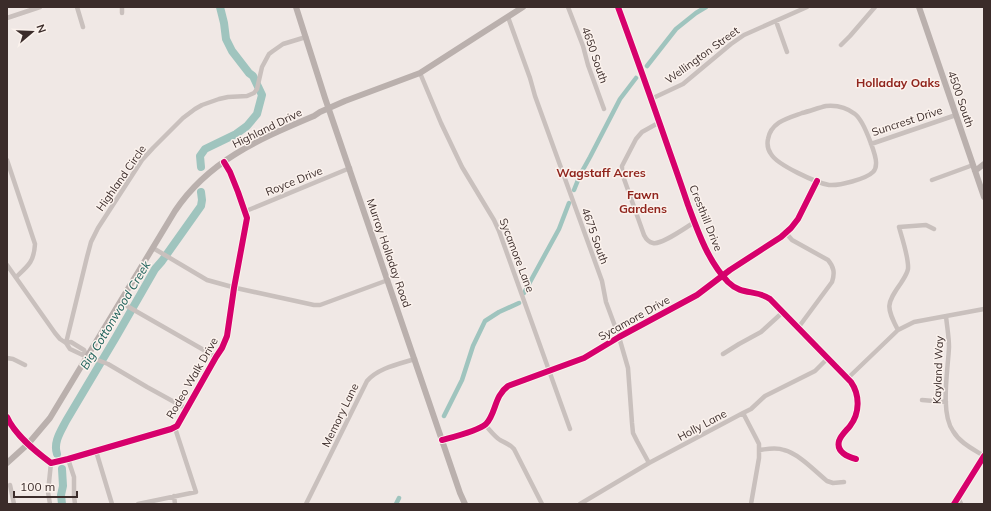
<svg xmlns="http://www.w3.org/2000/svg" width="991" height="511" viewBox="0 0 991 511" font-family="Mulish,sans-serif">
<rect width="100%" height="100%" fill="#f0e8e5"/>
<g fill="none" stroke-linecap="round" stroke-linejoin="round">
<path stroke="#9fc4be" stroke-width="4.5" d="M 647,66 L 676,29 L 696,13 L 706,7
M 574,190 L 580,175 L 590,157 L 620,99 L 636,78
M 524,293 L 559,229 L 569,203
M 444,416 L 462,380 L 473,346 L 485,321 L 499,312 L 519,303
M 396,504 L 399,498"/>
<path stroke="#9fc4be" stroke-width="8" d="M 201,167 L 200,156 L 205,149 L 236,134 L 247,126 L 257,114 L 262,95 L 253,76 L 249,73 L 232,51 L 226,39 L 224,23 L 220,7
M 57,454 C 53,442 61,431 66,421 L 116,337 L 155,269 L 162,261 L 201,206 L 202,200 L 201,192
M 62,469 L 63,486 L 61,495 L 62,504"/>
<path stroke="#c9c0bd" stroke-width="4.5" d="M 77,7 L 83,27
M 122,7 L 122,13
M 568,7 L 583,46 L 588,65 L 604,109
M 618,7 C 636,56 653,104 670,153 C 676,170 682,187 688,205 C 698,232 708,261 728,282 C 742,296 756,289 770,299 L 851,382 C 860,395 860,413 850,426 C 847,430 841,435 839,441 C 836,452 848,457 856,459
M 508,17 L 530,78 L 535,96 L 602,281 L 606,302 L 619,337 L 628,368 L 632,423 L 633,433 L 637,441 L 649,463
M 7,18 L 40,7
M 776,21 L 787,52
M 841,45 L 850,36 L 875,7
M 420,73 L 441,123 L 462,167 L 494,220 L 499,231 L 570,429
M 651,99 L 683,84 L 731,44 L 744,35 L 807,7
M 826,106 C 836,105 846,107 855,114 C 858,116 860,120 862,123 C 866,130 877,156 876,164 C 876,167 875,170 873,172 C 866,179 839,186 829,185 C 817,183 777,165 771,154 C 768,150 767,144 768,139 C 771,122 788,118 802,113 C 810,111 818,108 826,106 Z
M 660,122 L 642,132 L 636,139 L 622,166 L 622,173 L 623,176 L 644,235 C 646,239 648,242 653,243 C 662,245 686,227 695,222
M 871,144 L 956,115
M 7,160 L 35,244 C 34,262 28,266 16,277
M 932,180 L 973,165
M 246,211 L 350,168
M 786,233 L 792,240 L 828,260 C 834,267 835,273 832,282 L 798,328
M 153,248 L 207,280 L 236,288 L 314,305 L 320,305 L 388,280
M 7,265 L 55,333 L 60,339 L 66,343 L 70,349 L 87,357 L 95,359 L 108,364 L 147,387 L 187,409
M 120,302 L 216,357
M 946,316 C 947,327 949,337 949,347 C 948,370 940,413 953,431 C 960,443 973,449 984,456
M 898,330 C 886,307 886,304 901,283 C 904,278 907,274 908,269 C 909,258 902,238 899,227 L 926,225 L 934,229
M 66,343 L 87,257 L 91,242 L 98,228 L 142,160 L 153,148 L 183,118 L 195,109 L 202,105 L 219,99 L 228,97 L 247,96 L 254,93 L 257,89 L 262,67 L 269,54 L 273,51 L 283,44 L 306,37
M 66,343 L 71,342 L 84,350 L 87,357
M 723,354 L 739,344 L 761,332 L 783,312
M 7,358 L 13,359 L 25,365
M 848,378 L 898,330 L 914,322 L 984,309
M 922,400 L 946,402
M 743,413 L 756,438 L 759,444 L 759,458 L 751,504
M 7,417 C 15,435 35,451 51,463 L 68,459 L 171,429 L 177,426 L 216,357 L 222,348 L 227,336 L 234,288 L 247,218 L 238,192 L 230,172 L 224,162
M 485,425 C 490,430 494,436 500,440 C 505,443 510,444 514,449 L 542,504
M 442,440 C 453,437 478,431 486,424 C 496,414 494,396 508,386 L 584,358 L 619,337 L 697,295 L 730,270 L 781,237 L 791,228 L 798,219 L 817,181
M 759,450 C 768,449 776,447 784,450 C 798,453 816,472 827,481 L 833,483 L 844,482
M 96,451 L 112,504
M 68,459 L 74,477 L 74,496 L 75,504
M 10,485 L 14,504
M 174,496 L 175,504
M 958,497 L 961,504
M 50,504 L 48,492 L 51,463
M 138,504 L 196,492 L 175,428
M 306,504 L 367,381 C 378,368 399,364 415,359
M 580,504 L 649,463 L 743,413 L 751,409 L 765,396 L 815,371 L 828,358"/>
<path stroke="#bab0ad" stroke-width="6" d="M 296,7 L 325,98 L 460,493 L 465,504
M 919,7 L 984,197
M 975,171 L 984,164
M 7,463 L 28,444 L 50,418 L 175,211 C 209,160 260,139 314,116 L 320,112 L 345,101 L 420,73 L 476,37 L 523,7
M 954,504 L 984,456"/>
<defs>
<path id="cycleway" d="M 618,7 C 636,56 653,104 670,153 C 676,170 682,187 688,205 C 698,232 708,261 728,282 C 742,296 756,289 770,299 L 851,382 C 860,395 860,413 850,426 C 847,430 841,435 839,441 C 836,452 848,457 856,459
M 7,417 C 15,435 35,451 51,463 L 68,459 L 171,429 L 177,426 L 216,357 L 222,348 L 227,336 L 234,288 L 247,218 L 238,192 L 230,172 L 224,162
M 442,440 C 453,437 478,431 486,424 C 496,414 494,396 508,386 L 584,358 L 619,337 L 697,295 L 730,270 L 781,237 L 791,228 L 798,219 L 817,181
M 954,504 L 984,456"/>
</defs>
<use href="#cycleway" stroke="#fbf2ed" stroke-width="8"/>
<use href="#cycleway" stroke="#d6006c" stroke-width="6"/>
</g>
<g text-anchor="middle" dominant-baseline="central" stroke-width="3" stroke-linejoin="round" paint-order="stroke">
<g font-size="11" fill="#3b2c2a" stroke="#fbf2ed">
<text transform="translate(595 55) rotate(71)">4650 South</text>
<text transform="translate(702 55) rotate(-36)">Wellington Street</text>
<text transform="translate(961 99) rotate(71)">4500 South</text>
<text transform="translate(907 121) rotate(-18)">Suncrest Drive</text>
<text transform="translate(267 128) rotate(-26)">Highland Drive</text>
<text transform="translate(121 178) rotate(-55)">Highland Circle</text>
<text transform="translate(294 181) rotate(-22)">Royce Drive</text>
<text transform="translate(706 218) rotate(68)">Cresthill Drive</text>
<text transform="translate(595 236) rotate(70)">4675 South</text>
<text transform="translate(389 253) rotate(71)">Murray Holladay Road</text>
<text transform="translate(517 255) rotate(69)">Sycamore Lane</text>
<text transform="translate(634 318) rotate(-29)">Sycamore Drive</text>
<text transform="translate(938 370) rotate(-88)">Kayland Way</text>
<text transform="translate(192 378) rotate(-60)">Rodeo Walk Drive</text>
<text transform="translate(340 415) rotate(-64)">Memory Lane</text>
<text transform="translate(702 425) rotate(-28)">Holly Lane</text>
</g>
<g font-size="12" font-weight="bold" fill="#90251d" stroke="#fbf2ed">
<text x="898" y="82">Holladay Oaks</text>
<text x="601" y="172">Wagstaff Acres</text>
<text x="643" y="194">Fawn<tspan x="643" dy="14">Gardens</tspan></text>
</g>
<g font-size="12" font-style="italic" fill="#1c6059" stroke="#fbf2ed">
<text transform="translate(115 315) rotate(-59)">Big Cottonwood Creek</text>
</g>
</g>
<rect width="991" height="511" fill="none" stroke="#3b2c2a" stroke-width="16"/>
<g transform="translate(32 32) rotate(71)" stroke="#fbf2ed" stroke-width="3" paint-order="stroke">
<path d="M0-3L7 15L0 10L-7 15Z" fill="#3b2c2a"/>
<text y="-6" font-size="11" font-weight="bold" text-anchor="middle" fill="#3b2c2a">N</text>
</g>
<path d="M14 491v6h63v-6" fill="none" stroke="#3b2c2a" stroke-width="2"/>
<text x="20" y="491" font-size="12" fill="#3b2c2a" stroke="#fbf2ed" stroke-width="3" paint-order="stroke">100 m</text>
</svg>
